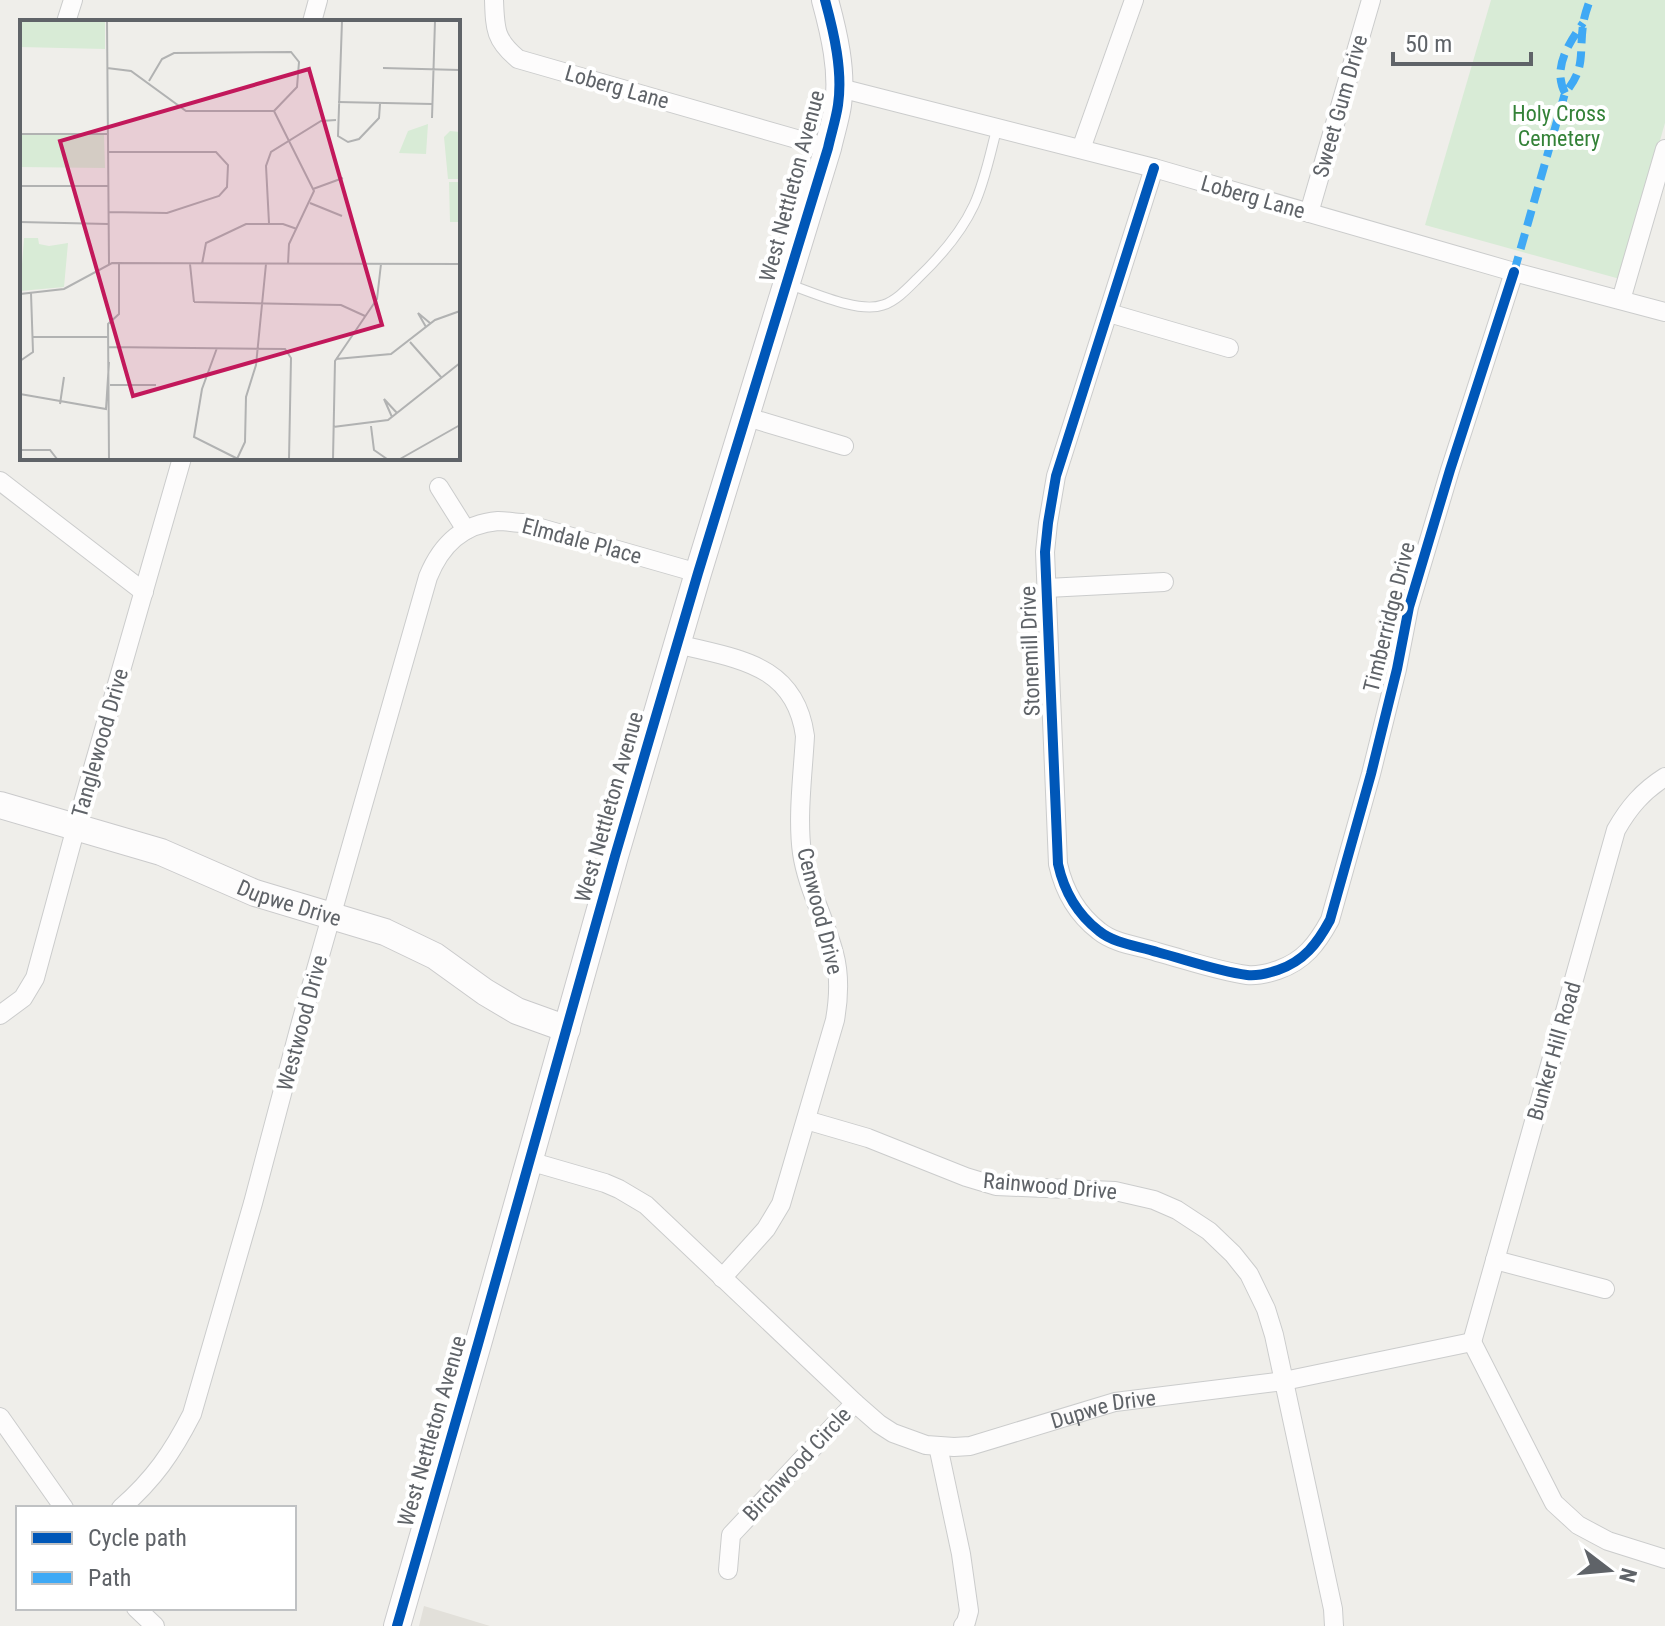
<svg xmlns="http://www.w3.org/2000/svg" width="1665" height="1626" viewBox="0 0 1665 1626" font-family="'Roboto Condensed',sans-serif">
<rect width="100%" height="100%" fill="#efeeea"/>
<path fill="#e2e0da" d="M 424,1606 L 490,1626 L 419,1626 Z"/>
<path fill="#d8ebd6" d="M 1491,0 L 1665,0 L 1665,123 L 1620,279 L 1425,225 Z"/>
<g fill="none" stroke-linecap="round" stroke-linejoin="round">
<defs>
<path id="lane" d="M 788,284 C 812,292 859,314 883,305 C 896,301 908,288 917,279 C 939,258 961,233 974,205 C 985,181 990,154 997,128"/>
<g id="street">
<path d="M 494,0 C 495,29 495,40 518,59 L 828,148"/>
<path d="M 66,22 L 73,0"/>
<path d="M 312,22 L 318,0"/>
<path d="M 840,88 L 1154,168 L 1514,272 L 1665,312"/>
<path d="M 1081,149 L 1134,0"/>
<path d="M 1154,168 L 1056,476 L 1048,523 L 1045,552 L 1058,864 C 1064,891 1077,914 1099,931 C 1115,944 1139,946 1157,952 C 1187,960 1217,971 1247,975 C 1256,976 1269,973 1278,970 C 1304,961 1317,944 1330,920 L 1371,774 L 1397,669 L 1409,607 L 1450,470 L 1514,272"/>
<path d="M 1309,213 L 1371,0"/>
<path d="M 1621,300 L 1665,149"/>
<path d="M 1109,313 L 1229,348"/>
<path d="M 747,417 L 844,446"/>
<path d="M 0,481 L 144,592"/>
<path d="M 439,487 L 466,530"/>
<path d="M 1047,588 L 1164,582"/>
<path d="M 677,644 C 736,659 795,663 805,736 C 803,773 797,817 802,853 C 807,887 825,919 834,953 C 840,975 839,997 835,1020 L 781,1204 L 766,1229 L 722,1278"/>
<path d="M 0,1015 L 23,998 L 35,978 L 76,827 L 182,458"/>
<path d="M 806,1120 L 868,1138 L 966,1177 L 996,1186 L 1115,1191 L 1154,1200 L 1177,1210 L 1209,1231 L 1233,1254 L 1249,1274 L 1266,1309 L 1274,1335 L 1333,1609 L 1334,1626"/>
<path id="s1" d="M 529,1161 L 605,1183 L 619,1189 L 646,1205 L 855,1403 L 879,1424 L 893,1433 L 926,1445 L 954,1447 L 970,1446 L 1115,1402 L 1284,1381 L 1472,1342"/>
<path d="M 1495,1260 L 1605,1289"/>
<path d="M 1472,1342 L 1616,830 C 1629,807 1643,791 1665,777"/>
<path d="M 1472,1342 L 1554,1503 L 1578,1525 L 1608,1541 L 1665,1559"/>
<path d="M 0,1417 L 64,1508"/>
<path d="M 938,1446 L 961,1554 L 969,1611 L 966,1622 L 963,1626"/>
<path d="M 121,1508 C 154,1479 172,1453 192,1414 L 253,1203 L 301,1022 L 428,577 C 441,545 462,524 498,521 C 507,521 515,523 523,523 L 698,573"/>
<path d="M 728,1570 L 731,1535 L 855,1403"/>
<path d="M 136,1608 L 155,1626"/>
</g>
<g id="secondary">
<path id="s2" d="M 0,805 L 161,852 L 255,893 L 385,932 L 435,956 L 485,992 L 517,1011 L 567,1029"/>
<path d="M 397,1626 L 478,1344 L 615,856 L 698,573 L 828,148 C 831,134 836,119 838,105 C 843,71 834,33 825,0"/>
</g>
</defs>
<use href="#lane" stroke="#cbcccc" stroke-width="11"/>
<use href="#street" stroke="#cbcccc" stroke-width="20"/>
<use href="#secondary" stroke="#cacacb" stroke-width="28"/>
<use href="#lane" stroke="#fdfcfc" stroke-width="9"/>
<use href="#street" stroke="#fdfcfc" stroke-width="18"/>
<use href="#secondary" stroke="#fdfcfc" stroke-width="26"/>
<path stroke="#3fa9f5" stroke-width="8" stroke-dasharray="16 8" stroke-linecap="butt" d="M 1565,93 C 1552,68 1569,43 1583,23
M 1514,272 L 1565,93 C 1586,68 1579,55 1583,25 C 1584,17 1587,8 1590,0"/>
<defs>
<path id="cycleway" d="M 1154,168 L 1056,476 L 1048,523 L 1045,552 L 1058,864 C 1064,891 1077,914 1099,931 C 1115,944 1139,946 1157,952 C 1187,960 1217,971 1247,975 C 1256,976 1269,973 1278,970 C 1304,961 1317,944 1330,920 L 1371,774 L 1397,669 L 1409,607 L 1450,470 L 1514,272
M 397,1626 L 478,1344 L 615,856 L 698,573 L 828,148 C 831,134 836,119 838,105 C 843,71 834,33 825,0"/>
</defs>
<use href="#cycleway" stroke="#fff" stroke-width="15"/>
<use href="#cycleway" stroke="#0057b8" stroke-width="10"/>
</g>
<g text-anchor="middle" dominant-baseline="central" stroke-width="8" stroke-linejoin="round" paint-order="stroke">
<g font-size="22" fill="#5f6368" stroke="#fff">
<text transform="translate(617 87) rotate(16)">Loberg Lane</text>
<text transform="translate(1340 106) rotate(-74)">Sweet Gum Drive</text>
<text transform="translate(792 186) rotate(-75)">West Nettleton Avenue</text>
<text transform="translate(1253 197) rotate(16)">Loberg Lane</text>
<text transform="translate(582 541) rotate(15)">Elmdale Place</text>
<text transform="translate(1389 617) rotate(-76)">Timberridge Drive</text>
<text transform="translate(1030 651) rotate(-92)">Stonemill Drive</text>
<text transform="translate(100 743) rotate(-74)">Tanglewood Drive</text>
<text transform="translate(609 807) rotate(-74)">West Nettleton Avenue</text>
<text stroke="none"><textPath href="#s2" startOffset="306">Dupwe Drive</textPath></text>
<text transform="translate(820 911) rotate(76)">Cenwood Drive</text>
<text transform="translate(302 1023) rotate(-75)">Westwood Drive</text>
<text transform="translate(1554 1051) rotate(-74)">Bunker Hill Road</text>
<text transform="translate(1050 1186) rotate(5)">Rainwood Drive</text>
<text stroke="none"><textPath href="#s1" startOffset="680">Dupwe Drive</textPath></text>
<text transform="translate(432 1431) rotate(-74)">West Nettleton Avenue</text>
<text transform="translate(797 1464) rotate(-47)">Birchwood Circle</text>
</g>
<g font-size="22" fill="#348238" stroke="#fff">
<text x="1559" y="113">Holy Cross<tspan x="1559" dy="25">Cemetery</tspan></text>
</g>
</g>
<g transform="translate(20 20)">
<rect width="440" height="440" fill="#efeeea"/>
<path d="M 0,1 L 85,1 L 85,29 L 0,27 ZM 408,104 L 406,134 L 379,133 L 388,111 ZM 430,111 L 440,112 L 440,159 L 428,159 L 424,117 ZM 0,115 L 84,115 L 85,148 L 0,147 ZM 429,162 L 440,162 L 440,202 L 430,202 ZM 4,218 L 18,218 L 19,224 L 29,226 L 48,223 L 44,267 L 0,271 Z" fill="#d8ebd6"/>
<path fill="none" stroke="#b1b2b2" stroke-width="2" d="M 87,1 L 89,244M 322,1 L 318,116 L 328,122 L 339,119 L 359,98 L 360,84M 87,48 L 111,51 L 166,91 L 254,91M 363,48 L 440,50M 129,61 L 142,39 L 154,33 L 271,32 L 279,42 L 277,67 L 254,91M 318,82 L 412,84M 254,91 L 294,171 L 269,224 L 268,244M 412,98 L 415,1M 0,114 L 88,114M 88,132 L 196,132 L 208,145 L 207,167 L 199,176 L 147,193 L 88,192M 0,166 L 88,166M 293,169 L 323,158M 290,183 L 322,196M 0,202 L 88,204M 249,203 L 246,146 L 251,132 L 301,101 L 316,100M 170,244 L 174,282M 182,244 L 186,223 L 226,204 L 263,204 L 277,209M 0,274 L 44,269 L 92,243 L 440,244M 174,282 L 321,285 L 345,296M 406,307 L 398,293 L 410,303M 13,317 L 88,317M 390,322 L 421,357M 88,327 L 265,329 L 271,338 L 269,439M 197,328 L 182,369 L 174,417 L 218,439M 316,339 L 371,334 L 415,300 L 440,291M 0,341 L 13,332 L 11,273M 90,365 L 136,365M 0,374 L 86,389 L 89,342M 40,384 L 44,357M 372,397 L 364,379 L 377,393M 351,406 L 354,430 L 367,439M 313,407 L 368,400 L 440,343M 0,430 L 30,430 L 37,439M 89,439 L 88,304 L 99,294 L 99,243M 217,439 L 225,422 L 226,377 L 236,345 L 246,244M 313,439 L 315,341 L 357,279 L 361,244M 380,439 L 440,405"/>
<path fill="#c2185b" fill-opacity="0.15" stroke="#c2185b" stroke-width="4" d="M 289,49 L 362,305 L 113,376 L 40,121 Z"/>
<rect width="440" height="440" fill="none" stroke="#5f6368" stroke-width="4"/>
</g>
<rect x="16" y="1506" width="280" height="104" fill="#ffffff" stroke="#bfc1c3" stroke-width="2"/>
<rect x="32" y="1532" width="40" height="12" fill="#0057b8" stroke="#bfc1c3" stroke-width="2"/>
<text x="88" y="1546" font-size="24" fill="#5f6368">Cycle path</text>
<rect x="32" y="1572" width="40" height="12" fill="#3fa9f5" stroke="#bfc1c3" stroke-width="2"/>
<text x="88" y="1586" font-size="24" fill="#5f6368">Path</text>
<g transform="translate(1609 1570) rotate(106)" stroke="#ffffff" stroke-width="6" paint-order="stroke">
<path d="M0-6L14 30L0 20L-14 30Z" fill="#5f6368"/>
<text y="-12" font-size="22" font-weight="bold" text-anchor="middle" fill="#5f6368">N</text>
</g>
<path d="M1393 52v12h138v-12" fill="none" stroke="#5f6368" stroke-width="4"/>
<text x="1405" y="52" font-size="24" fill="#5f6368" stroke="#ffffff" stroke-width="6" paint-order="stroke">50 m</text>
</svg>
